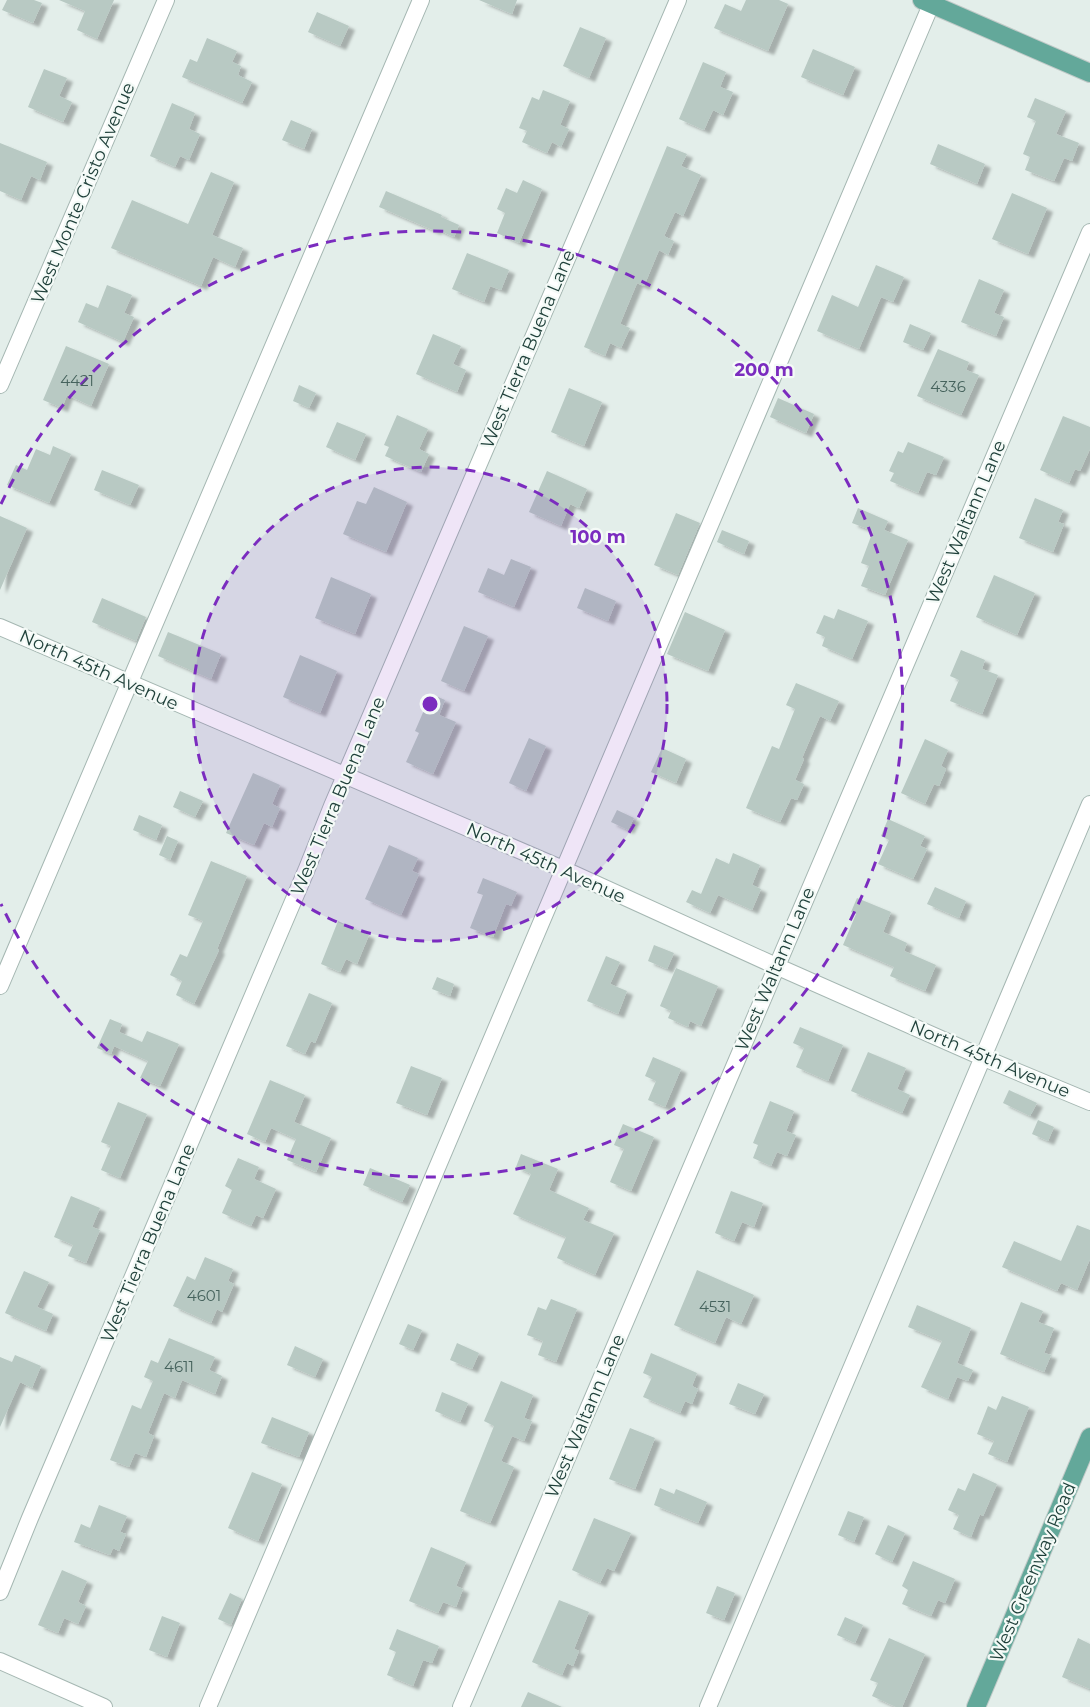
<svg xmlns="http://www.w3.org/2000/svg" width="1090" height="1707" viewBox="0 0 1090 1707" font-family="Montserrat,sans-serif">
<defs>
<filter id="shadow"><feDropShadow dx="6" dy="4" stdDeviation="1.5" flood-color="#0004"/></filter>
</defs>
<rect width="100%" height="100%" fill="#e3eeea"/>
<path fill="#b8c9c3" filter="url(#shadow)" d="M 7,0 L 34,0 L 42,3 L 33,23 L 2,10 Z
M 59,0 L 114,0 L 97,39 L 77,30 L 85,11 Z
M 479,0 L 517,0 L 512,14 Z
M 746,0 L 779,0 L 788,4 L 768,51 L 714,28 L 725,4 L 741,11 Z
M 317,12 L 349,26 L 340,46 L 308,32 Z
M 580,27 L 606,38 L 589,78 L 563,66 Z
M 207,38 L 237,51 L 232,62 L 241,66 L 238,75 L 252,82 L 242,103 L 182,77 L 190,59 L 197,62 Z
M 813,49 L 855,67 L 843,95 L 801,77 Z
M 703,62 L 726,72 L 720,87 L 733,92 L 723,115 L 713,110 L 704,130 L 679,119 Z
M 44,69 L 67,78 L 59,96 L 72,102 L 63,122 L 28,107 Z
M 543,90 L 570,101 L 560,125 L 569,129 L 561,147 L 552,142 L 547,153 L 522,142 L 527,131 L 519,128 L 532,97 L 539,100 Z
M 1035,98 L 1066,111 L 1056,134 L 1079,143 L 1072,161 L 1064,158 L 1054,181 L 1025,170 L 1030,157 L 1023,154 L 1036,121 L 1027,117 Z
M 172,103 L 195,113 L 189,129 L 200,134 L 189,160 L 180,156 L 175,167 L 150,156 Z
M 291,120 L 312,129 L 304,149 L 282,140 Z
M 0,143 L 47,162 L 40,180 L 31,176 L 21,200 L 0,191 Z
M 938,144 L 985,164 L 977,184 L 930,164 Z
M 667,146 L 687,154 L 681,166 L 701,175 L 683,216 L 675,212 L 664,236 L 674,241 L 668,255 L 659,250 L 644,286 L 637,283 L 620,324 L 630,328 L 621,348 L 610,343 L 605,356 L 584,347 Z
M 211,172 L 234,182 L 212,235 L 243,248 L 235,267 L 213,257 L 201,286 L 111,248 L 132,200 L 188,224 Z
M 523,180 L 542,189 L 519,243 L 497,233 L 505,213 L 497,209 L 506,188 L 517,193 Z
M 386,191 L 442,215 L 441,217 L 459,225 L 454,237 L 436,229 L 435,231 L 379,207 Z
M 1012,193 L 1047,208 L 1028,254 L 992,239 Z
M 467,253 L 509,270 L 501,290 L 490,286 L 484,302 L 452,289 Z
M 876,265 L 904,277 L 893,302 L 881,297 L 859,349 L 817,331 L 832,295 L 858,307 Z
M 979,279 L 1004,290 L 994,313 L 1004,317 L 996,336 L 961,322 Z
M 107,285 L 132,295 L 124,313 L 134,317 L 123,342 L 78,322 L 86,303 L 98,308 Z
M 910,324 L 931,333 L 923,350 L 903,342 Z
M 433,334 L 461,346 L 453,364 L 466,370 L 457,392 L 416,374 Z
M 66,346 L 109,364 L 91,406 L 67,395 L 62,408 L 43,400 Z
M 938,349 L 969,362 L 966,370 L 979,375 L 961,415 L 917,396 Z
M 299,385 L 316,393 L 309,408 L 293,401 Z
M 569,388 L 602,402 L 584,446 L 551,432 Z
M 778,398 L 814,414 L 806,433 L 770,417 Z
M 397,415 L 428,429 L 419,449 L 429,454 L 421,472 L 385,456 L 389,447 L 384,445 Z
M 1063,416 L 1090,427 L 1090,449 L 1080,471 L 1075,469 L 1069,483 L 1040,470 Z
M 337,422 L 366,434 L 355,460 L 326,447 Z
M 908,442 L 944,457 L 936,475 L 927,472 L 918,493 L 890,481 L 894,473 L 889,471 L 898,451 L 903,453 Z
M 53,446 L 71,454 L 49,503 L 7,485 L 16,465 L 27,470 L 36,449 L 50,455 Z
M 102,470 L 139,485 L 130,505 L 94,490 Z
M 547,471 L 587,489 L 579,508 L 570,504 L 561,526 L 529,512 Z
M 374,487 L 407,502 L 386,552 L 343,534 L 357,501 L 366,504 Z
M 1035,498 L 1063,510 L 1058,522 L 1064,524 L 1053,552 L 1019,538 Z
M 858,508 L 888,521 L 884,530 L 908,540 L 885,595 L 861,586 L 869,566 L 861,563 L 873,531 L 852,523 Z
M 676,513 L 700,523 L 678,575 L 654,565 Z
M 0,516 L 27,528 L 0,590 Z
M 722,530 L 749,541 L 744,554 L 717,542 Z
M 511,559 L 531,567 L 514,607 L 478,592 L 488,568 L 504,575 Z
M 994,575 L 1035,593 L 1017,635 L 976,617 Z
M 331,577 L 371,594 L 355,634 L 315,618 Z
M 585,588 L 616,601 L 608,621 L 577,608 Z
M 102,598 L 146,617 L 136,641 L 92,622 Z
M 838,609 L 868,621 L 852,659 L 822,646 L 825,637 L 816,633 L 824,615 L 834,619 Z
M 685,612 L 725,630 L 708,671 L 667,654 Z
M 464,626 L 488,636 L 464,691 L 441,681 Z
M 168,632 L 221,654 L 211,679 L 158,656 Z
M 961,650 L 985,660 L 982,669 L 998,675 L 982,714 L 950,701 L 959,680 L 950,676 Z
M 300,655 L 337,671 L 320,713 L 283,697 Z
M 796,683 L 839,701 L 830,721 L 820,716 L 802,758 L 804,759 L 795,780 L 804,784 L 797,800 L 791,798 L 780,822 L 746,808 L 772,746 L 779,749 L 795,709 L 786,705 Z
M 431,694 L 445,700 L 439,715 L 456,722 L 433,774 L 406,762 L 419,733 L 415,731 Z
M 529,738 L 546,746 L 526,791 L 509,783 Z
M 925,739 L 948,750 L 941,766 L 946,769 L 939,786 L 934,784 L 925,804 L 901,793 Z
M 662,748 L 686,759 L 676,783 L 651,772 Z
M 253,773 L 280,785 L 272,804 L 280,808 L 272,827 L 264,823 L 254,845 L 226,833 Z
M 180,791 L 203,801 L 195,817 L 173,807 Z
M 617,810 L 634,818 L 628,830 L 611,822 Z
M 139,815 L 162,825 L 156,840 L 133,830 Z
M 888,819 L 925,836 L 920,846 L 927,849 L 913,879 L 878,864 L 889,840 L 881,836 Z
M 167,836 L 178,841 L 170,860 L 159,855 Z
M 389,845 L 418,858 L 412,871 L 419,874 L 401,915 L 365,899 Z
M 733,853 L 760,865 L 752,885 L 761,889 L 752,910 L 718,895 L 710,913 L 686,902 L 692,890 L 701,894 L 716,858 L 729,864 Z
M 211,861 L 247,876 L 217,949 L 219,950 L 194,1004 L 176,995 L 182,981 L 170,975 L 180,954 L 187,957 L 203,921 L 188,915 Z
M 483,878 L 517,892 L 511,906 L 506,904 L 493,937 L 470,928 L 483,895 L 477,893 Z
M 935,887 L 966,901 L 959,918 L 927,904 Z
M 857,898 L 891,912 L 883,932 L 907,943 L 904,951 L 936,965 L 925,991 L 890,976 L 894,967 L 843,945 L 856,914 L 851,912 Z
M 338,921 L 369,935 L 357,964 L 346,959 L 340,972 L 321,964 Z
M 654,945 L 674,953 L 667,969 L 648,961 Z
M 606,956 L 620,962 L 610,984 L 627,991 L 618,1014 L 587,1001 Z
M 676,968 L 718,986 L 701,1026 L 690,1021 L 688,1027 L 668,1018 L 671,1011 L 660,1006 Z
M 437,977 L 454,984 L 450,996 L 432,989 Z
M 309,993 L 332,1003 L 315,1043 L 311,1041 L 305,1054 L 286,1046 Z
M 110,1019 L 122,1024 L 119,1032 L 142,1042 L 147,1031 L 179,1044 L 160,1086 L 140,1078 L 148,1061 L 114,1046 L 111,1054 L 97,1048 Z
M 800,1027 L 843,1045 L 828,1081 L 796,1067 L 804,1048 L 793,1043 Z
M 868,1052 L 906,1068 L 897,1089 L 910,1095 L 902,1113 L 851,1091 Z
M 653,1057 L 681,1069 L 665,1107 L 648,1100 L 656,1081 L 645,1076 Z
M 411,1066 L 442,1078 L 427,1115 L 396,1103 Z
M 270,1080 L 305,1095 L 294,1122 L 331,1138 L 316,1172 L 287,1160 L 296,1139 L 271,1128 L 265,1142 L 247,1134 Z
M 1009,1090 L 1037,1103 L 1030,1116 L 1003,1103 Z
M 770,1101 L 794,1111 L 786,1131 L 796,1135 L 787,1156 L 777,1152 L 771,1166 L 753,1158 L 758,1145 L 753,1143 Z
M 118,1102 L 147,1114 L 120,1178 L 101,1170 L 111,1146 L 101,1142 Z
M 1038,1120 L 1054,1127 L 1048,1141 L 1032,1134 Z
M 623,1124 L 654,1137 L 631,1191 L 610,1182 L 624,1149 L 614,1145 Z
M 521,1154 L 558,1169 L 549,1190 L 589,1208 L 583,1220 L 614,1233 L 595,1275 L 557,1258 L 566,1237 L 513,1214 L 531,1174 L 516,1167 Z
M 238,1158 L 259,1167 L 254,1179 L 276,1189 L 263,1218 L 256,1215 L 251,1226 L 222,1213 L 232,1190 L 225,1186 Z
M 370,1168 L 410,1185 L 402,1202 L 363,1185 Z
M 731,1191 L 763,1203 L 754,1227 L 742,1222 L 734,1241 L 715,1233 Z
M 71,1196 L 100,1208 L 92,1227 L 100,1230 L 86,1263 L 68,1256 L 73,1245 L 54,1237 Z
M 1077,1225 L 1090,1230 L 1090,1259 L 1077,1290 L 1061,1283 L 1057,1291 L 1002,1267 L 1014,1241 L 1061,1261 Z
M 205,1257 L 233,1269 L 228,1281 L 234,1284 L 222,1312 L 217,1309 L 211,1323 L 173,1306 L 187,1276 L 195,1280 Z
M 697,1270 L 754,1295 L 741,1324 L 726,1317 L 715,1343 L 674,1325 Z
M 24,1271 L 49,1282 L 37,1307 L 53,1314 L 46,1331 L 5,1313 Z
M 551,1299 L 577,1309 L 556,1362 L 538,1355 L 543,1341 L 527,1335 L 538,1307 L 546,1310 Z
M 1021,1302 L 1043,1311 L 1038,1322 L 1054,1328 L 1044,1353 L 1051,1355 L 1044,1372 L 1000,1354 Z
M 917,1305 L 971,1328 L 957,1363 L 973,1370 L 968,1381 L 957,1377 L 948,1399 L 921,1387 L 942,1341 L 908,1327 Z
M 408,1324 L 422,1330 L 413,1350 L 399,1344 Z
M 169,1338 L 215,1357 L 209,1370 L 222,1376 L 215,1394 L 182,1380 L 175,1398 L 164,1393 L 148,1433 L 154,1436 L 146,1457 L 135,1453 L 129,1467 L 110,1460 L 132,1405 L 141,1409 L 153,1381 L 144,1377 L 151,1360 L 158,1363 Z
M 457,1343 L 479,1353 L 472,1369 L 450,1360 Z
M 295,1346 L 323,1359 L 315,1377 L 287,1365 Z
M 651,1353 L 697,1373 L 692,1386 L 698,1389 L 692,1404 L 685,1401 L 680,1413 L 643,1397 L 652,1377 L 643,1373 Z
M 15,1355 L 41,1366 L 32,1388 L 20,1382 L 0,1427 L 0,1357 L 12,1362 Z
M 501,1381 L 533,1395 L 524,1418 L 532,1421 L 524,1441 L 512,1436 L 501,1461 L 514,1467 L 490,1523 L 460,1511 L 494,1426 L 484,1421 Z
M 738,1383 L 764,1394 L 755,1414 L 729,1404 Z
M 442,1392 L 468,1403 L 460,1422 L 435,1411 Z
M 1002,1396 L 1029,1407 L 1007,1462 L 988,1454 L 994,1441 L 977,1434 L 988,1406 L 996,1410 Z
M 272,1417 L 309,1432 L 299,1457 L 261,1443 Z
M 630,1428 L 655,1438 L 635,1489 L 609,1479 Z
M 252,1472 L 282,1484 L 258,1541 L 228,1528 Z
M 973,1473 L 997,1484 L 983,1516 L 980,1514 L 971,1537 L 953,1529 L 959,1515 L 948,1510 L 958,1488 L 965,1491 Z
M 660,1488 L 674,1494 L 676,1489 L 707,1502 L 698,1523 L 654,1505 Z
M 99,1505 L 127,1516 L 120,1532 L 126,1534 L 119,1551 L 113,1548 L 110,1555 L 74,1542 L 81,1524 L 90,1528 Z
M 848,1511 L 864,1517 L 854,1542 L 838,1535 Z
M 594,1518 L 631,1533 L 614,1571 L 607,1568 L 600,1583 L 572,1570 Z
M 888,1525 L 905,1533 L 892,1562 L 875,1554 Z
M 431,1547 L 466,1562 L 456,1586 L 463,1589 L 456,1607 L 443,1602 L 438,1613 L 409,1601 Z
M 913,1561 L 955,1579 L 945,1603 L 938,1600 L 931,1616 L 902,1604 L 908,1590 L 902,1586 Z
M 62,1570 L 87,1581 L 78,1602 L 86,1606 L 78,1624 L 64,1618 L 58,1633 L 38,1625 Z
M 717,1586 L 735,1593 L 724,1620 L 706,1613 Z
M 230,1593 L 242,1599 L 231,1625 L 218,1619 Z
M 559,1600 L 589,1612 L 574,1649 L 579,1651 L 573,1666 L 567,1663 L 562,1675 L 532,1662 Z
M 162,1616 L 180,1623 L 167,1657 L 149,1650 Z
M 845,1617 L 863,1625 L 855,1643 L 837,1635 Z
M 397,1629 L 439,1646 L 432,1663 L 423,1660 L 413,1686 L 387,1675 L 396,1652 L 389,1649 Z
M 889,1638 L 925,1654 L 902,1707 L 896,1707 L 872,1696 L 878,1683 L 870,1680 Z
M 1078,1638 L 1090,1644 L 1090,1689 L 1062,1677 Z
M 528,1692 L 562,1707 L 521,1707 Z"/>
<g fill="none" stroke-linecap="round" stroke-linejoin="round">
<defs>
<path id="minor" d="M 0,385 L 166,0
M 0,627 L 563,869 L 776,966 L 984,1058 L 1090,1102
M 0,986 L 421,0
M 0,1592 L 30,1518 L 306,871 L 332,806 L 678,0
M 0,1661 L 104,1707
M 208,1707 L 933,0
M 461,1707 L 1090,232
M 708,1707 L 1090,804"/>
<path id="major" d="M 922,0 L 1090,73
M 976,1707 L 1090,1437"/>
</defs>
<use href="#minor" stroke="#a5b7b2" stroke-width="18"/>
<use href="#major" stroke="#c1cac8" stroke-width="20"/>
<use href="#minor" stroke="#fff" stroke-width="16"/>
<use href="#major" stroke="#63a89a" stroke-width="18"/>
</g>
<circle cx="430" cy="704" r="237" fill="#7b2cbf" fill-opacity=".12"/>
<g fill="none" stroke="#7b2cbf" stroke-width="3" stroke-dasharray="10 8">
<circle cx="430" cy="704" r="237"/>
<path d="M1 504A473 473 0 1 1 1 904"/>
</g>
<g text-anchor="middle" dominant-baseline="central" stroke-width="4.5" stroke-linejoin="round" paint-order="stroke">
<g font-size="15" fill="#46635d">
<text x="77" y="380">4421</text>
<text x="948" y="386">4336</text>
<text x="204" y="1295">4601</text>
<text x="715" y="1306">4531</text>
<text x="179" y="1366">4611</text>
</g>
<g font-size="18" fill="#20413b" stroke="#f4faf7">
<text transform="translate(83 193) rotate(-67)">West Monte Cristo Avenue</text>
<text transform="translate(528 349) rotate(-67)">West Tierra Buena Lane</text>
<text transform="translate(966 522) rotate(-67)">West Waltann Lane</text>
<text transform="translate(99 670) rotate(24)">North 45th Avenue</text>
<text transform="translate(338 796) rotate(-67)">West Tierra Buena Lane</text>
<text transform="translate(546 863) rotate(24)">North 45th Avenue</text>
<text transform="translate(775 969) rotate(-67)">West Waltann Lane</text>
<text transform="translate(990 1059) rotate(23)">North 45th Avenue</text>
<text transform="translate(148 1243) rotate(-67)">West Tierra Buena Lane</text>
<text transform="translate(585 1416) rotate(-67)">West Waltann Lane</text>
<text transform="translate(1033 1572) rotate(-67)">West Greenway Road</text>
</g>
</g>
<circle cx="430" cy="704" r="9" fill="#7b2cbf" stroke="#f4faf7" stroke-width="3"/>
<g font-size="18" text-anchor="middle" font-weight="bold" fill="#7b2cbf" stroke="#f4faf7" stroke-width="4.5" stroke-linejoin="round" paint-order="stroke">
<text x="764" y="376">200 m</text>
<text x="598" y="543">100 m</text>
</g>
</svg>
